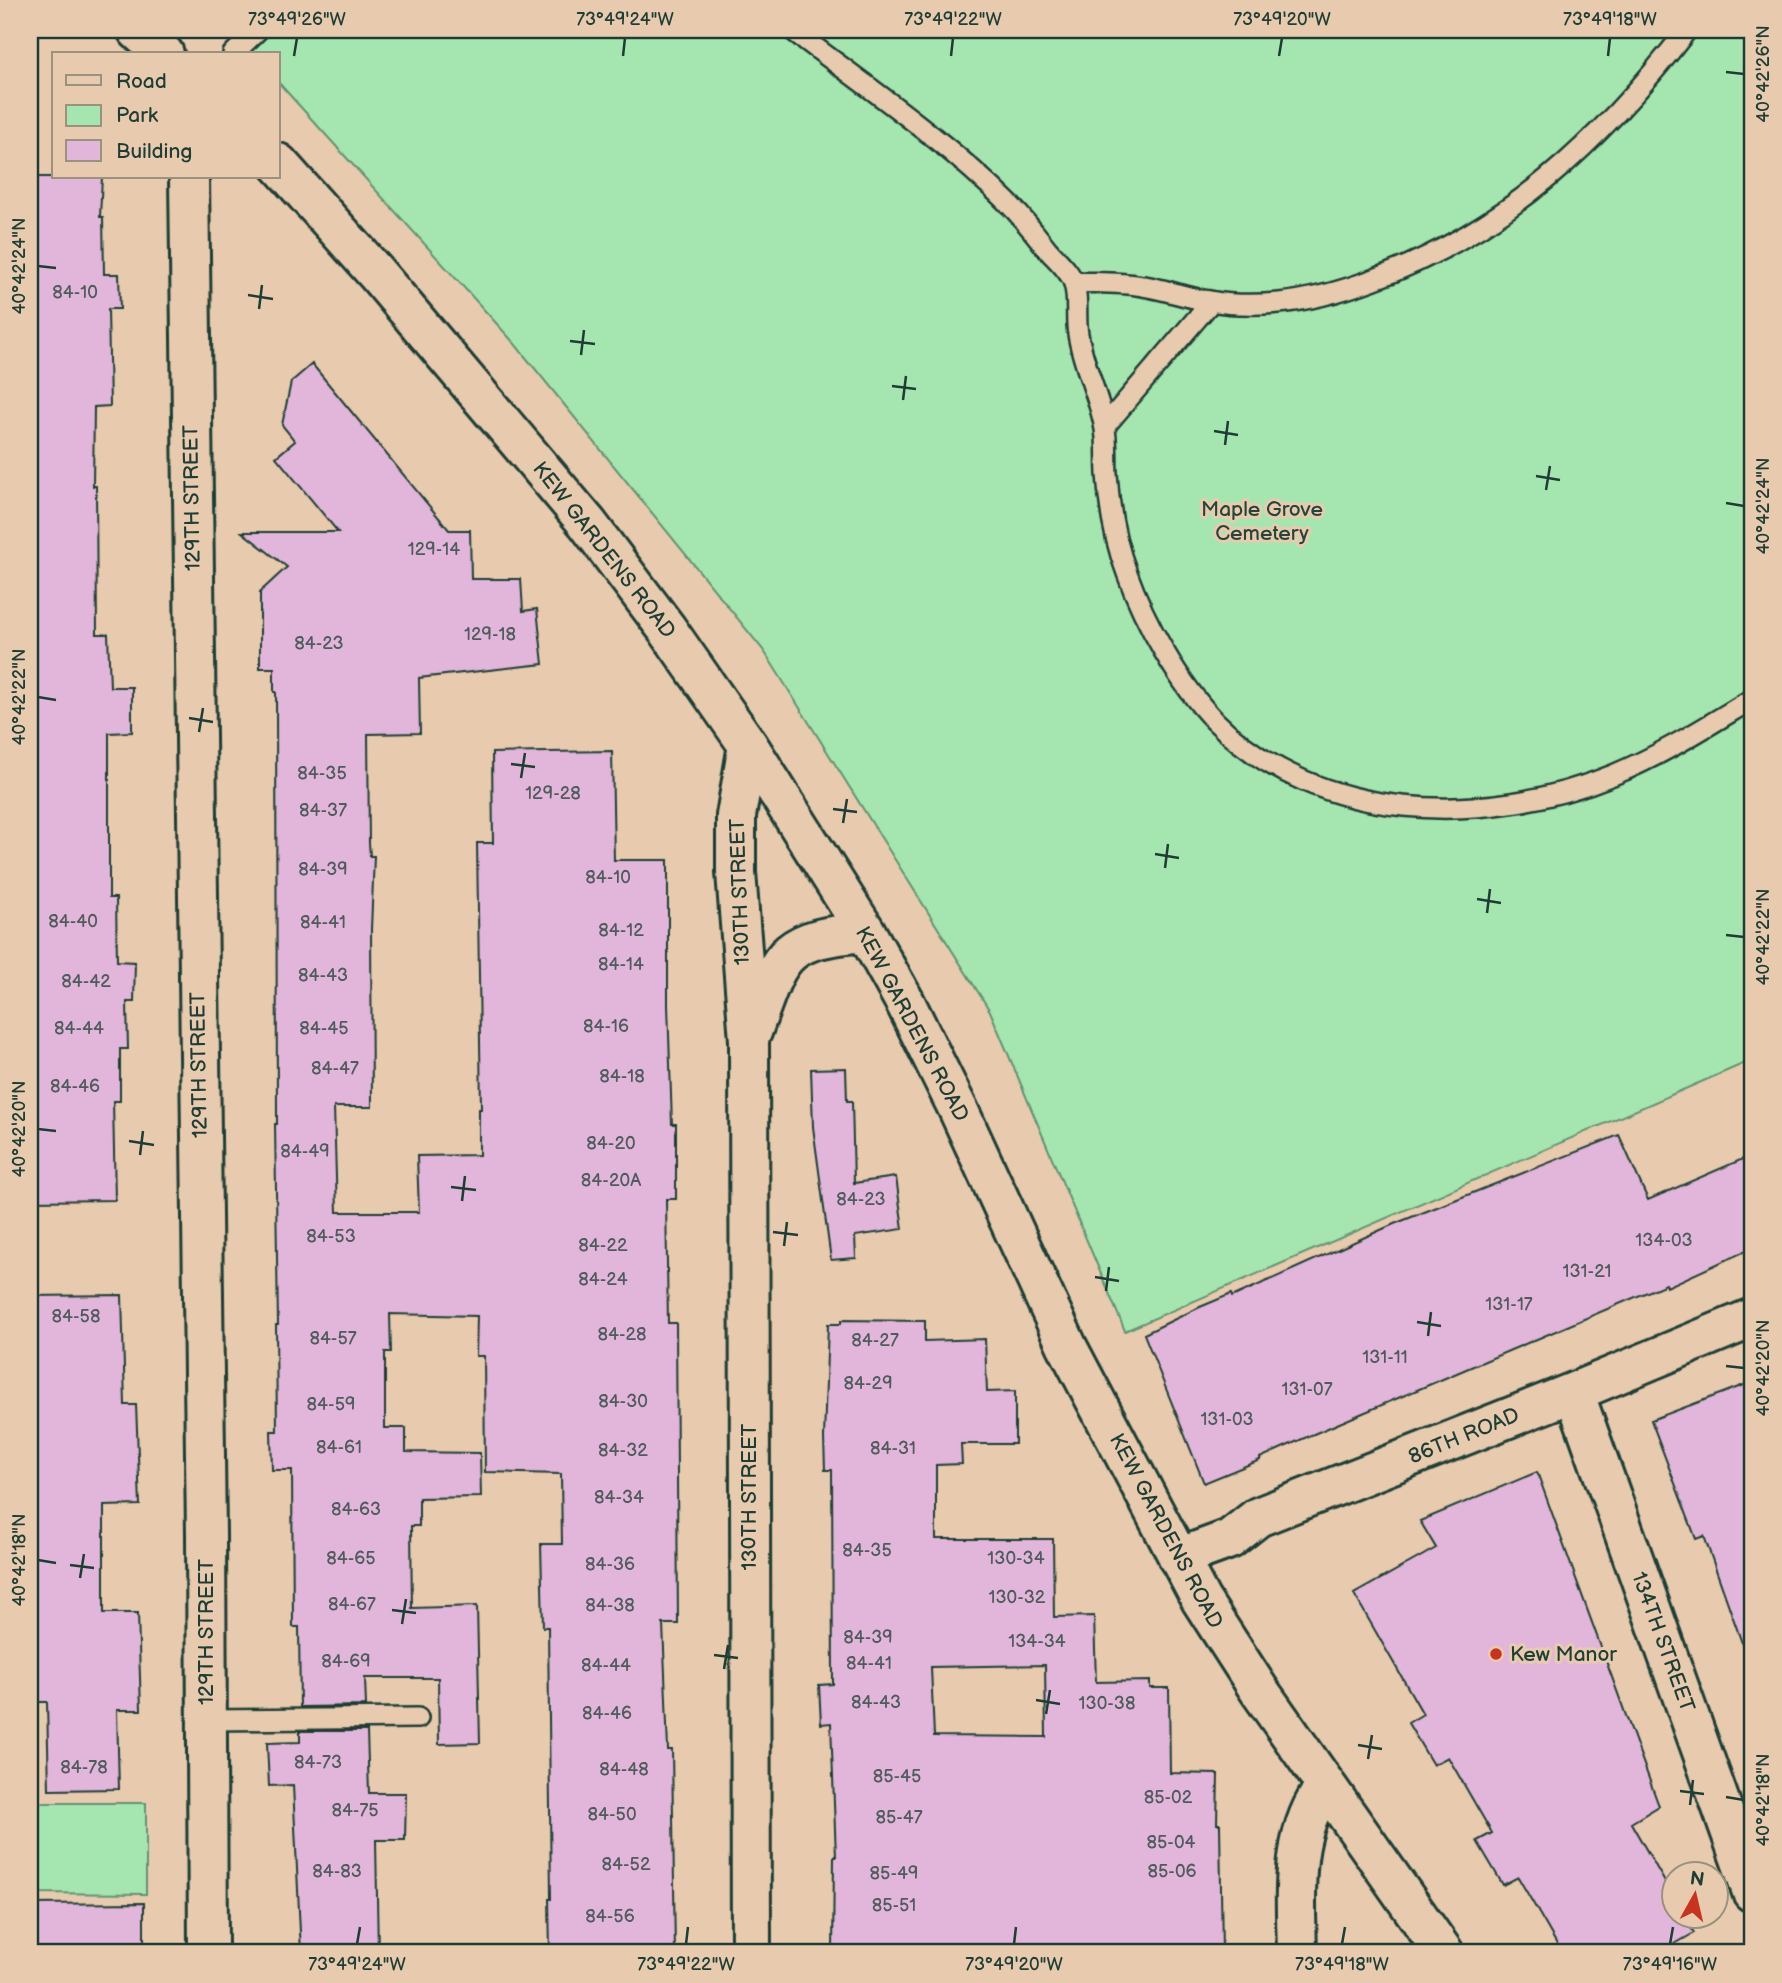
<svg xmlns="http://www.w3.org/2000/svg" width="1782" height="1983" viewBox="0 0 1782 1983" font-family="'Balsamiq Sans',sans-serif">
<rect width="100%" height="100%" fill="#e8cbaf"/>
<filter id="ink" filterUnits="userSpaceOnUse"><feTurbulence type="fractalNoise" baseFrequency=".0143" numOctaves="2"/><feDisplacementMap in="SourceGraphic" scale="14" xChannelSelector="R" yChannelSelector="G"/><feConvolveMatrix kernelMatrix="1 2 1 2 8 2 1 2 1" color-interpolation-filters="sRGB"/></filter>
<g filter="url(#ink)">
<path fill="#a5e6b0" stroke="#629272" stroke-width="2" d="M 225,30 L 1752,30 L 1752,1060 L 1125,1331 L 990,1011 L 764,651 L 515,344 L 278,82 L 278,54 L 252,54 Z
M 30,1803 L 146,1803 L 146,1894 L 30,1893 Z"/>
<path fill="#e2b6da" stroke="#1f3d34" stroke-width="2" fill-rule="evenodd" d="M 30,177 L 102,177 L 100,217 L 103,217 L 104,274 L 119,274 L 120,309 L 108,309 L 110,406 L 94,407 L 93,486 L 96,486 L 97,634 L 108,634 L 110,687 L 132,687 L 132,732 L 109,733 L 109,898 L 116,898 L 117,961 L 135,962 L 134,1002 L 127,1002 L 128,1049 L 120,1049 L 120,1101 L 113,1101 L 115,1200 L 30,1201 Z
M 312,364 L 449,530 L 470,530 L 471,579 L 521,579 L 523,611 L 537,609 L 543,664 L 419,678 L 420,733 L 368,734 L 369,843 L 370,856 L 374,856 L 371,929 L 372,1107 L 334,1107 L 337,1212 L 419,1212 L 417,1156 L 479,1155 L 479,1109 L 481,1109 L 477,843 L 493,843 L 492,753 L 612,751 L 614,860 L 668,860 L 668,1005 L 672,1124 L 676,1124 L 676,1199 L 666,1199 L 667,1262 L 668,1323 L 676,1323 L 678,1624 L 663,1624 L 668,1750 L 672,1750 L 675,1953 L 550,1953 L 549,1899 L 551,1899 L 548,1627 L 543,1627 L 541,1544 L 562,1544 L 561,1474 L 485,1472 L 484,1356 L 476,1356 L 477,1316 L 390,1314 L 391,1352 L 385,1352 L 385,1428 L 406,1428 L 406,1452 L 480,1453 L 481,1497 L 419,1498 L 419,1526 L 411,1526 L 412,1608 L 477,1606 L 480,1743 L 439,1744 L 438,1678 L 365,1678 L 366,1706 L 300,1707 L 299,1627 L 293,1627 L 292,1470 L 272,1470 L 271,1431 L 277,1431 L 276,1325 L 278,1325 L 275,1124 L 277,1124 L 276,692 L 274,692 L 274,668 L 260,668 L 260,592 L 287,567 L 242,532 L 338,532 L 276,457 L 295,441 L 282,425 L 291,382 Z
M 846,1068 L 847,1101 L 852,1101 L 854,1183 L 896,1177 L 903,1229 L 855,1236 L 856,1258 L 831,1260 L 813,1127 L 811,1069 Z
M 1619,1135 L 1648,1200 L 1752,1155 L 1752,1248 L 1667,1287 L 1666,1284 L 1309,1436 L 1260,1458 L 1260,1460 L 1204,1483 L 1144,1334 L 1200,1307 L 1231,1294 L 1232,1297 L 1394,1224 Z
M 122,1295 L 125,1405 L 136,1405 L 140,1505 L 104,1506 L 104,1613 L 138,1613 L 141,1710 L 117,1710 L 119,1789 L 49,1790 L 47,1702 L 30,1702 L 30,1296 Z
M 841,1320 L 925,1321 L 925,1341 L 985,1339 L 987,1392 L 1015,1391 L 1015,1444 L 961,1444 L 962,1464 L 936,1465 L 936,1539 L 1053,1539 L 1054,1617 L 1094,1616 L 1096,1682 L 1150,1681 L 1150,1688 L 1169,1688 L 1170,1773 L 1218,1774 L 1217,1824 L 1220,1824 L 1222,1953 L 1124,1953 L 1124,1945 L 1028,1949 L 1028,1953 L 833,1953 L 834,1857 L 836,1857 L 831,1723 L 821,1724 L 819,1685 L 833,1684 L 832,1470 L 825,1470 L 824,1438 L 828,1324 L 841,1324 ZM 1045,1665 L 1046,1737 L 934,1736 L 931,1667 Z
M 1752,1382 L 1752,1656 L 1747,1657 L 1704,1536 L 1696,1539 L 1651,1420 Z
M 1537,1472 L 1659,1806 L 1631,1823 L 1674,1898 L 1674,1916 L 1684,1916 L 1694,1933 L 1659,1953 L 1562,1953 L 1518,1877 L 1503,1885 L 1477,1841 L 1492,1833 L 1448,1757 L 1433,1765 L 1408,1723 L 1423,1714 L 1354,1594 L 1436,1548 L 1420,1521 Z
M 300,1731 L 367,1731 L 369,1793 L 406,1793 L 405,1840 L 376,1840 L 378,1953 L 301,1953 L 293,1785 L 269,1786 L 267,1743 L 300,1742 Z
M 144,1903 L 144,1953 L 30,1953 L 30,1904 Z"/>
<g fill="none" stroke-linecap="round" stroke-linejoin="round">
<defs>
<path id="service" d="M 792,30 C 866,86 945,140 1011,206 C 1024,219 1036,235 1048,250 C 1056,259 1071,272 1074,284 C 1079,299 1075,318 1078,334 C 1083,365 1098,394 1104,424 C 1108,440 1106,458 1107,474 C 1109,507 1115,542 1127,573 C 1144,621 1179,684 1215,721 C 1318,824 1485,827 1613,775 C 1662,755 1707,726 1752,699
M 233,54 L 258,30
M 1074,282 C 1097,283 1120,282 1143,286 C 1165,289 1187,298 1210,301 C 1232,305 1257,305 1279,303 C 1310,300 1342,291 1372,280 C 1505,232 1602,140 1687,30
M 1105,426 L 1211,302
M 207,1720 L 418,1718"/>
<path id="minor" d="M 137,30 L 164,54
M 278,163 L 376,273 L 588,524 L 667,629 L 748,745 L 866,932 L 906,1004 L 958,1109 L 1067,1346 L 1201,1600 L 1259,1690 L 1444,1953
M 189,177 L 206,1535 L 208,1953
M 748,745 L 736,816 L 736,872 L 749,1040 L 751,1953
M 752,1032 C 780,956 778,939 866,932
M 1574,1392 L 1752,1892
M 1178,1558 L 1230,1539 L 1258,1517 L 1574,1392 L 1752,1318
M 1297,1953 C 1296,1897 1289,1832 1326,1786"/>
</defs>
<use href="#service" stroke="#1f3d34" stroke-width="24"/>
<use href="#minor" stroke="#1f3d34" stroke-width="44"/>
<use href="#service" stroke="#e8cbaf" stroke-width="19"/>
<use href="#minor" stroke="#e8cbaf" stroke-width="38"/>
</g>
</g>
<path fill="none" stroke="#1f3d34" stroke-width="2.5" d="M 294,56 L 297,38M 623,56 L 625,38M 951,56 L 953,38M 1279,56 L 1282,38M 1608,56 L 1610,38M 1726,72 L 1744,74M 38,266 L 56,268M 248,295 L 273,299M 259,309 L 262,285M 570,341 L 595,344M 581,355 L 584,330M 892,386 L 916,389M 903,400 L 906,376M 1214,431 L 1238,435M 1225,445 L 1228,421M 1536,476 L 1560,480M 1546,490 L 1550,466M 1726,503 L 1744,506M 38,697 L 56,700M 189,718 L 213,722M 199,732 L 203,708M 511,764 L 535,767M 521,778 L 525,753M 833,809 L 857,812M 843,823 L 847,799M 1155,854 L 1179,858M 1165,868 L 1168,844M 1477,899 L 1501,903M 1487,913 L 1490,889M 1726,935 L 1744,937M 38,1129 L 56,1131M 129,1141 L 154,1145M 140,1155 L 143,1131M 451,1187 L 476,1190M 462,1201 L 465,1176M 773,1232 L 798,1235M 784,1246 L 787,1222M 1095,1277 L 1119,1281M 1106,1291 L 1109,1267M 1417,1322 L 1441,1326M 1428,1336 L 1431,1312M 1726,1366 L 1744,1368M 38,1560 L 56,1563M 70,1565 L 94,1568M 80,1578 L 84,1554M 392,1610 L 416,1613M 402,1624 L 406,1599M 714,1655 L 738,1658M 724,1669 L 728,1645M 1036,1700 L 1060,1704M 1046,1714 L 1050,1690M 1358,1745 L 1382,1749M 1368,1759 L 1372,1735M 1680,1791 L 1704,1794M 1726,1797 L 1744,1800M 1690,1805 L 1693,1780M 357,1944 L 360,1927M 686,1944 L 688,1927M 1014,1944 L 1016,1927M 1342,1944 L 1345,1927M 1670,1944 L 1673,1927"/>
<circle fill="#c8321e" stroke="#e8cbaf" stroke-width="2.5" cx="1496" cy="1654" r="7"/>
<g text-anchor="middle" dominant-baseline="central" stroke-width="6" stroke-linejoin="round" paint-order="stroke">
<g font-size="18" fill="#505b5e">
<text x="75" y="292">84-10</text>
<text x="434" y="549">129-14</text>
<text x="490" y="634">129-18</text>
<text x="319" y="643">84-23</text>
<text x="322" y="773">84-35</text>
<text x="553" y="793">129-28</text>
<text x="323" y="810">84-37</text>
<text x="323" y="869">84-39</text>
<text x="608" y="877">84-10</text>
<text x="73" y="921">84-40</text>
<text x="323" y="922">84-41</text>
<text x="621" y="930">84-12</text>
<text x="621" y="964">84-14</text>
<text x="323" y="975">84-43</text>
<text x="86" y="981">84-42</text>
<text x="606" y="1026">84-16</text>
<text x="79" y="1028">84-44</text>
<text x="324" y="1028">84-45</text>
<text x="335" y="1068">84-47</text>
<text x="622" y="1076">84-18</text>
<text x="75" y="1086">84-46</text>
<text x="611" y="1143">84-20</text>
<text x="305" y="1151">84-49</text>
<text x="611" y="1180">84-20A</text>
<text x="861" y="1199">84-23</text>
<text x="331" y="1236">84-53</text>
<text x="1664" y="1240">134-03</text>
<text x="603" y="1245">84-22</text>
<text x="1587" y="1271">131-21</text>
<text x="603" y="1279">84-24</text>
<text x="1509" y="1304">131-17</text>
<text x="76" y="1316">84-58</text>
<text x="622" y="1334">84-28</text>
<text x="333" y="1338">84-57</text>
<text x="875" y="1340">84-27</text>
<text x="1385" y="1357">131-11</text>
<text x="868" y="1383">84-29</text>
<text x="1307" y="1389">131-07</text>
<text x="623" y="1401">84-30</text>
<text x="331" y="1404">84-59</text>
<text x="1227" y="1419">131-03</text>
<text x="339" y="1447">84-61</text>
<text x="893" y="1448">84-31</text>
<text x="623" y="1450">84-32</text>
<text x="619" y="1497">84-34</text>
<text x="356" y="1509">84-63</text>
<text x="867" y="1550">84-35</text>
<text x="351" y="1558">84-65</text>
<text x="1016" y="1558">130-34</text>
<text x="610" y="1564">84-36</text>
<text x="1017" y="1597">130-32</text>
<text x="352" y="1604">84-67</text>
<text x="610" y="1605">84-38</text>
<text x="868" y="1637">84-39</text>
<text x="1037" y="1641">134-34</text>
<text x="346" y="1661">84-69</text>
<text x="869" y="1663">84-41</text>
<text x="606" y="1665">84-44</text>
<text x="876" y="1702">84-43</text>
<text x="1107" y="1703">130-38</text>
<text x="607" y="1713">84-46</text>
<text x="318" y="1762">84-73</text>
<text x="84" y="1767">84-78</text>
<text x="624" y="1769">84-48</text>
<text x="897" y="1776">85-45</text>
<text x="1168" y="1797">85-02</text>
<text x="355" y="1810">84-75</text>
<text x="612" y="1814">84-50</text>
<text x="899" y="1817">85-47</text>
<text x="1171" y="1842">85-04</text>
<text x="626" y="1864">84-52</text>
<text x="337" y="1871">84-83</text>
<text x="1172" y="1871">85-06</text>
<text x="894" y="1873">85-49</text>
<text x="894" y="1905">85-51</text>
<text x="610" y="1916">84-56</text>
</g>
<g font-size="21" fill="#1f3d34" stroke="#e8cbaf">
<text transform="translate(192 498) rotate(-91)">129TH STREET</text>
<text transform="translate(604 550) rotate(52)">KEW GARDENS ROAD</text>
<text transform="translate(740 892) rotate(-92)">130TH STREET</text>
<text transform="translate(912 1024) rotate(62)">KEW GARDENS ROAD</text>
<text transform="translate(199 1065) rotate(-91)">129TH STREET</text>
<text transform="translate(1464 1436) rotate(-22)">86TH ROAD</text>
<text transform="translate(749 1497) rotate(-90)">130TH STREET</text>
<text transform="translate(1166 1531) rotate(62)">KEW GARDENS ROAD</text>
<text transform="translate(206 1632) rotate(-90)">129TH STREET</text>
<text transform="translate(1663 1642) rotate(70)">134TH STREET</text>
</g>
<g font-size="21" fill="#26453a" stroke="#e8cbaf">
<text x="1262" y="509">Maple Grove<tspan x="1262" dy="24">Cemetery</tspan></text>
</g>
<g font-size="21" fill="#1f3d34" stroke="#e8cbaf" text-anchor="start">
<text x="1510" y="1654">Kew Manor</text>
</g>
</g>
<rect width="1782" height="1983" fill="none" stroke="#e8cbaf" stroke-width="77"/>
<rect x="52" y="52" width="228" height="126" fill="#e8cbaf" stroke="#98927e" stroke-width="2"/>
<rect x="66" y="75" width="35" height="10" fill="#e8cbaf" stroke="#98927e" stroke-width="2"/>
<text x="116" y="88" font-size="21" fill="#1f3d34">Road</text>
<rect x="66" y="105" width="35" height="21" fill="#a5e6b0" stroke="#98927e" stroke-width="2"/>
<text x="116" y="122" font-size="21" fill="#1f3d34">Park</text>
<rect x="66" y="140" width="35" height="21" fill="#e2b6da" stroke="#98927e" stroke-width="2"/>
<text x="116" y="158" font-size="21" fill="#1f3d34">Building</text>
<g transform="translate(1695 1895) rotate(8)"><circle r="33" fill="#e8cbaf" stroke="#98927e" stroke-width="2"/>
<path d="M0-5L12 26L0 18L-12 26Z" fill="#c8321e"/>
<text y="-10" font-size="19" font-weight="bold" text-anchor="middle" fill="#1f3d34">N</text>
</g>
<rect x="38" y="38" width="1706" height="1906" fill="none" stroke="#1f3d34" stroke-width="2.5"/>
<g font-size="18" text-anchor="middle" fill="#1f3d34">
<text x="297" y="25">73°49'26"W</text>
<text x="625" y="25">73°49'24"W</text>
<text x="953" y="25">73°49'22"W</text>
<text x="1282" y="25">73°49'20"W</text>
<text x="1610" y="25">73°49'18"W</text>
<text transform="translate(1763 74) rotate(-90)" y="6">40°42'26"N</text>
<text transform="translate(19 266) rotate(-90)" y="6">40°42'24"N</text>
<text transform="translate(1763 506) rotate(-90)" y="6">40°42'24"N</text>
<text transform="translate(19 697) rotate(-90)" y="6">40°42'22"N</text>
<text transform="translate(1763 937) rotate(-90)" y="6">40°42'22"N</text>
<text transform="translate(19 1129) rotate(-90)" y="6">40°42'20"N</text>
<text transform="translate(1763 1368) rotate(-90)" y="6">40°42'20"N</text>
<text transform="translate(19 1560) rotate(-90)" y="6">40°42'18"N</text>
<text transform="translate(1763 1800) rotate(-90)" y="6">40°42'18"N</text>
<text x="357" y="1970">73°49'24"W</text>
<text x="686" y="1970">73°49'22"W</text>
<text x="1014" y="1970">73°49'20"W</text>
<text x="1342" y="1970">73°49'18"W</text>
<text x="1670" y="1970">73°49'16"W</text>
</g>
</svg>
